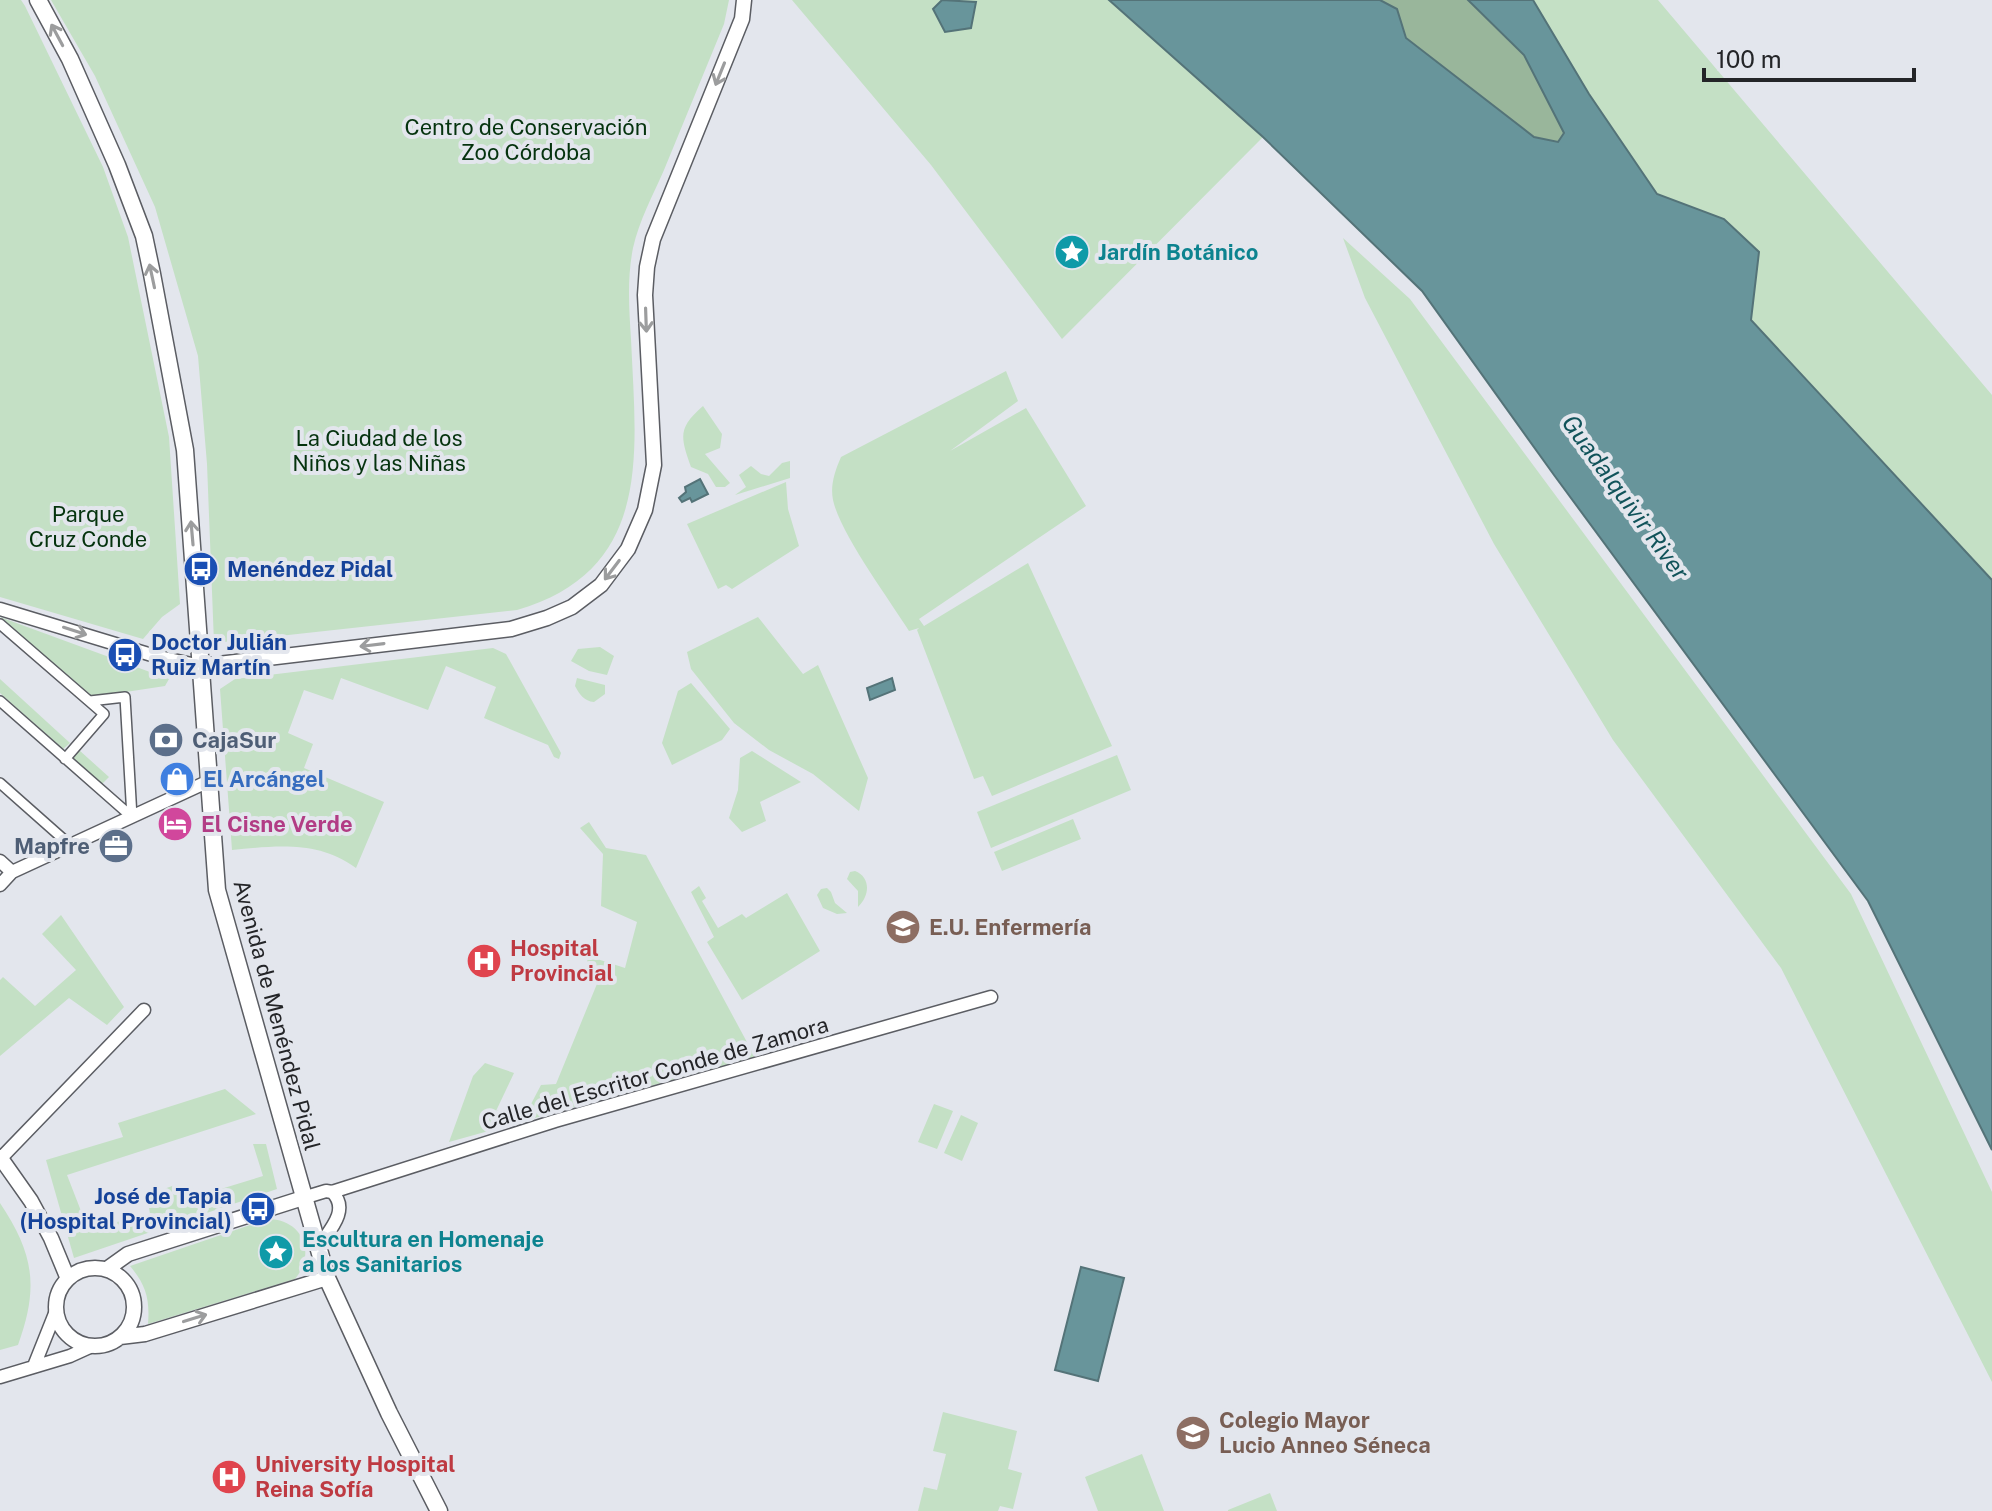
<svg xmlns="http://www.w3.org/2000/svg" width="1992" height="1511" viewBox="0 0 1992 1511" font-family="'Public Sans',sans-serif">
<rect width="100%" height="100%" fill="#e3e6ed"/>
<path fill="#c4e0c5" d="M 0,0 L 21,0 L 25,6 L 103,167 L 128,237 L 169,437 L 180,604 L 162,617 L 143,639 L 0,597 Z
M 51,0 L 729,0 L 724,24 C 704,73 684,121 664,170 C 653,195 639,221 633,248 C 627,278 629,309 631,339 C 636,453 654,570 517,610 L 214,643 L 207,464 L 198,356 L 155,207 L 95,76 Z
M 792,0 L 1109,0 L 1263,137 L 1062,339 L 931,165 Z
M 1533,0 L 1658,0 L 1992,395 L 1992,580 L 1751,320 L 1758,252 L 1724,219 L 1657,194 L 1589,94 Z
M 1343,238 L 1410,299 L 1851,894 L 1992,1192 L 1992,1382 L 1781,968 L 1613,740 L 1494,544 L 1365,298 Z
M 1006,371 L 1018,401 L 950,451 L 1026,408 L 1086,506 L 919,619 L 924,626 L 1028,563 L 1112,746 L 992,796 L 983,776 L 974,779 L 917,630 L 919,628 L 909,631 C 889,599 840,533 833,500 C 830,485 835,471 841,457 Z
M 703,406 L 722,434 L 720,448 L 705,454 L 730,483 L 725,487 L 716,487 L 708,474 L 691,467 C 680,436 678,428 703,406 Z
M 790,461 L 790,478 L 735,495 L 746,487 L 739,475 L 751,466 L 761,474 L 769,476 L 782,463 Z
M 786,482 L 788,509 L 799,546 L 732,589 L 726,585 L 718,589 L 687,524 Z
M 0,617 L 169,679 L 165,686 L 93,697 Z
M 758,617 L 803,674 L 818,665 L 868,778 L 859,811 L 813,774 L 769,750 L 734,723 L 691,669 L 687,652 Z
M 600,647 L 614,656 L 607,675 L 589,671 L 571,661 L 578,649 Z
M 493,648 L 506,654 L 561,753 L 559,759 L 554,757 L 548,745 L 484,718 L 496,687 L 446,666 L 428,710 L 341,678 L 333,700 L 304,690 L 288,733 L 313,744 L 304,768 L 384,802 L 356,868 C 318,840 276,846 232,850 L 220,689 L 235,679 Z
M 577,678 L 605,685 L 605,694 L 594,702 C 584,701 580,695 575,686 Z
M 0,679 L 70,743 L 63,749 L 0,693 Z
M 691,683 L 730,729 L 722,740 L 672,765 L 662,743 L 678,691 Z
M 79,750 L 109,777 L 101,785 L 72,760 Z
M 752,751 L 801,782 L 760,802 L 766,821 L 742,832 L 729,818 L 738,790 L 740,758 Z
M 1117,755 L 1131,790 L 991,848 L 977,812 Z
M 1073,819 L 1081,839 L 1002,871 L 994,852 Z
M 589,822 L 606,848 L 646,855 L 755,1057 L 449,1142 L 473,1076 L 485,1063 L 514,1073 L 496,1111 L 531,1104 L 541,1085 L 556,1084 L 601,974 L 587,963 L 588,956 L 625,968 L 637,922 L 601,906 L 603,854 L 580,828 Z
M 855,871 C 871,877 870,896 858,907 L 858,891 L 847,879 L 850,872 Z
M 699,886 L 706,898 L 702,901 L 718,928 L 742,914 L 746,918 L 787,893 L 820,951 L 742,1000 L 707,942 L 714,937 L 691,892 Z
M 827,888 L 831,892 L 835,903 L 847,913 L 837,914 L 823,908 L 817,895 L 821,889 Z
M 61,915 L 124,1007 L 107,1025 L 69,998 L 0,1056 L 0,980 L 3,977 L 35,1006 L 76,970 L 42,934 Z
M 225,1089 L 256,1114 L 67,1175 L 88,1229 L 150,1214 L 147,1195 L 175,1185 L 188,1199 L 263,1176 L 253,1144 L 266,1144 L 277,1189 L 74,1258 L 46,1160 L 123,1137 L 118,1123 Z
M 934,1104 L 953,1111 L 937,1149 L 918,1142 Z
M 961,1115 L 978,1123 L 962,1161 L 944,1153 Z
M 0,1203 C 34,1254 39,1287 18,1345 L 0,1350 Z
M 268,1219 C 302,1219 317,1253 295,1279 L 148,1324 C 150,1299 146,1285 130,1266 Z
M 943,1412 L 1017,1431 L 1008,1469 L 1022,1473 L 1013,1509 L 1000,1506 L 998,1511 L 918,1511 L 924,1487 L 937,1490 L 946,1454 L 933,1451 Z
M 1142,1454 L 1164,1511 L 1098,1511 L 1085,1477 Z
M 1270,1493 L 1277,1511 L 1228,1511 L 1228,1510 Z"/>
<path fill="#99b69b" d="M 1380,0 L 1468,0 L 1524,55 L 1564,133 L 1559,142 L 1534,138 L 1406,38 L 1397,9 Z"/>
<path fill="#68959b" stroke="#547378" stroke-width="2" d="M 942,0 L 976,2 L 971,28 L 945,32 L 933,9 Z
M 1109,0 L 1380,0 L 1397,9 L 1406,38 L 1534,137 L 1558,142 L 1564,133 L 1524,55 L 1468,0 L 1533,0 L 1589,94 L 1657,194 L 1724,219 L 1759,252 L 1751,320 L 1992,580 L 1992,1150 L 1868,901 L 1554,475 L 1422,291 L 1263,137 Z
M 700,479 L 708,494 L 692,502 L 690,498 L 682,502 L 679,498 L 686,492 L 685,487 Z
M 892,678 L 895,690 L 870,700 L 867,688 Z
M 1081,1267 L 1124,1278 L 1098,1381 L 1055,1370 Z"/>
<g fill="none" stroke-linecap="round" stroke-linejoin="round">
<defs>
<path id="pedestrian" d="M 0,624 L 104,714 L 65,759
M 0,701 L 132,817
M 90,701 L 125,697 L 132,817
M 0,783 L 70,845"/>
<path id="minor" d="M 0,609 L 155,656 L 201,666
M 0,861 L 12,872
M 0,885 L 12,872 L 209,781
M 1,1158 L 144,1010
M 332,1192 L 555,1121 L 991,997
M 303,1198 L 326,1191 L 332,1192 C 351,1210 328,1232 317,1249
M 34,1366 L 56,1311
M 0,1377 L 70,1356 L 92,1346"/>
<path id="tertiary" d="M 201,666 L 511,629 L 547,618 L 572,607 L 601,585 L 628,549 L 645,510 L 654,465 L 645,295 L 647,267 L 653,239 L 742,19 L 744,0
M 0,1157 L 31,1201 L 51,1238 L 68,1279
M56 1307a39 39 0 1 1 78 0a39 39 0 1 1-78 0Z
M 107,1269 L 128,1254 L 303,1198
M 120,1337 L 145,1334 L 327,1278"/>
<path id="secondary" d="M 38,0 L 70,59 L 117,165 L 144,236 L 152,274 L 185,450 L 217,890 L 327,1278 L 389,1413 L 439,1511"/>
</defs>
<use href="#pedestrian" stroke="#5b5d63" stroke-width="12"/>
<use href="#minor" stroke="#5b5d63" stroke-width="15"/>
<use href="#tertiary" stroke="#5b5d63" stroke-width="17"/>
<use href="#secondary" stroke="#5b5d63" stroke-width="19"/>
<use href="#pedestrian" stroke="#fff" stroke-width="9"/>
<use href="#minor" stroke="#fff" stroke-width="12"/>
<use href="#tertiary" stroke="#fff" stroke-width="14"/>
<use href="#secondary" stroke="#fff" stroke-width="16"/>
</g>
<defs><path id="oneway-shaft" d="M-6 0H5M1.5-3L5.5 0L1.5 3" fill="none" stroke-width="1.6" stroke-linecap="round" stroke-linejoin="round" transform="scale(2)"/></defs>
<g stroke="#9c9d9e">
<use href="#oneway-shaft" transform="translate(57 35) rotate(-118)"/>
<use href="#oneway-shaft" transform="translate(720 74) rotate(112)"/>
<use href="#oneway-shaft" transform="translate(152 276) rotate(-102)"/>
<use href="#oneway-shaft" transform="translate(646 320) rotate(88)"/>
<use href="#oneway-shaft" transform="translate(192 533) rotate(-95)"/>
<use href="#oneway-shaft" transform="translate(612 570) rotate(127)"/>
<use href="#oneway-shaft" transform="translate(75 631) rotate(18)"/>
<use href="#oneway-shaft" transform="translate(372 645) rotate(173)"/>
<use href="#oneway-shaft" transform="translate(195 1318) rotate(-17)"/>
</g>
<defs>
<symbol id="sight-disc" viewBox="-11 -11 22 22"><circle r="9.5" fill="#0f9aa8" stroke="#e3e6ed"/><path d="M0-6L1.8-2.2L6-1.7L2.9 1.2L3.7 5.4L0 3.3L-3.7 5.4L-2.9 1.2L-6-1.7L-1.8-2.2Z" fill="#fff"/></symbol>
<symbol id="bus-disc" viewBox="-11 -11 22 22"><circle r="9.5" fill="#1a4fb4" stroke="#e3e6ed"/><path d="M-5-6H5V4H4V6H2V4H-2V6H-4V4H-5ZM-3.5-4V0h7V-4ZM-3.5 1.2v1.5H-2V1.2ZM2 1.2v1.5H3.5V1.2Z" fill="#fff"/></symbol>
<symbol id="bank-disc" viewBox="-11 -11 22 22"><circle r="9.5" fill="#5c6f8a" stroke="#e3e6ed"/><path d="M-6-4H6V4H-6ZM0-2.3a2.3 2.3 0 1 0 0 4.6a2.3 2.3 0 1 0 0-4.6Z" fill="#fff"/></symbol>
<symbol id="shop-disc" viewBox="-11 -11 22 22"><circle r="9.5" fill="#3f7fe0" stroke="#e3e6ed"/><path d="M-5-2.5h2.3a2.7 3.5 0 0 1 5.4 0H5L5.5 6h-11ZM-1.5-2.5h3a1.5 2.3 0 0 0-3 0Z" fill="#fff"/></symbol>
<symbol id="hotel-disc" viewBox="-11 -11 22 22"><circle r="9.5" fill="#d1479c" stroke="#e3e6ed"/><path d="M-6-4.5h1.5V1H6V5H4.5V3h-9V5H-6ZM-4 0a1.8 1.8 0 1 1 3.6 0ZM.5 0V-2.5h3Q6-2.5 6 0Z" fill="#fff"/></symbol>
<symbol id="office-disc" viewBox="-11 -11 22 22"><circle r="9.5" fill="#5c6f8a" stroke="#e3e6ed"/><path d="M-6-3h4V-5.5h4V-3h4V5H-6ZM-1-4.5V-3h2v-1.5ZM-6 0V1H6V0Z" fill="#fff"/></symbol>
<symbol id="university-disc" viewBox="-11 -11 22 22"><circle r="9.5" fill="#8d6e63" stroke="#e3e6ed"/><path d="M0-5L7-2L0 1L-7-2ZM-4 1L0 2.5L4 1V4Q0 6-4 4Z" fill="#fff"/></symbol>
<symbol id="hospital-disc" viewBox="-11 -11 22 22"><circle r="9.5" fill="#e0444e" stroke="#e3e6ed"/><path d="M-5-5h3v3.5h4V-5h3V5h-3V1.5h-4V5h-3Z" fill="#fff"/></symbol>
</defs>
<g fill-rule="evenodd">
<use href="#sight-disc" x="1052" y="232" width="40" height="40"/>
<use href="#bus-disc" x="181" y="549" width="40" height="40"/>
<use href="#bus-disc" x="105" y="635" width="40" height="40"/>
<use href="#bank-disc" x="146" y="720" width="40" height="40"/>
<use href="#shop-disc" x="157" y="759" width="40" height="40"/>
<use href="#hotel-disc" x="155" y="804" width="40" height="40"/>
<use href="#office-disc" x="96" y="826" width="40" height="40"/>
<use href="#university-disc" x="883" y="907" width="40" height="40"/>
<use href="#hospital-disc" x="464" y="941" width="40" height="40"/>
<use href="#bus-disc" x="238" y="1189" width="40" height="40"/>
<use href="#sight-disc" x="256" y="1232" width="40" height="40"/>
<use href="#university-disc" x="1173" y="1413" width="40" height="40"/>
<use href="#hospital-disc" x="209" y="1457" width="40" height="40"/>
</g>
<g text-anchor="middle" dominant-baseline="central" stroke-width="8" stroke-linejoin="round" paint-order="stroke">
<g font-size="22" fill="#05330e" stroke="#e3e6ed">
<text x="526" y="127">Centro de Conservación<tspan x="526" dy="25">Zoo Córdoba</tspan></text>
<text x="379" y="438">La Ciudad de los<tspan x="379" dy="25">Niños y las Niñas</tspan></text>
<text x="88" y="514">Parque<tspan x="88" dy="25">Cruz Conde</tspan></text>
</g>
<g font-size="22" font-weight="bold" fill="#0d838f" stroke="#e3e6ed" text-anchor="start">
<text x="1098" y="252">Jardín Botánico</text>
<text x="302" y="1239">Escultura en Homenaje<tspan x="302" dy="25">a los Sanitarios</tspan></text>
</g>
<g font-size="22" font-weight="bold" fill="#164399" stroke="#e3e6ed" text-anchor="start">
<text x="227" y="569">Menéndez Pidal</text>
<text x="151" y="642">Doctor Julián<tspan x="151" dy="25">Ruiz Martín</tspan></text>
<text x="232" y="1196" text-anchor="end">José de Tapia<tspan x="232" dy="25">(Hospital Provincial)</tspan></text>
</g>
<g font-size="22" font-weight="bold" fill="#4e5e75" stroke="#e3e6ed" text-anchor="start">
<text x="192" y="740">CajaSur</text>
<text x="90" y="846" text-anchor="end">Mapfre</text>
</g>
<g font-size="22" font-weight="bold" fill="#366cbe" stroke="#e3e6ed" text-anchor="start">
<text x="203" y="779">El Arcángel</text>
</g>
<g font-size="22" font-weight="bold" fill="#b23c85" stroke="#e3e6ed" text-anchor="start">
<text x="201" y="824">El Cisne Verde</text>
</g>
<g font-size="22" font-weight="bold" fill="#785e54" stroke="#e3e6ed" text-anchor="start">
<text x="929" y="927">E.U. Enfermería</text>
<text x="1219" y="1420">Colegio Mayor<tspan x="1219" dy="25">Lucio Anneo Séneca</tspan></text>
</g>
<g font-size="22" font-weight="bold" fill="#be3a42" stroke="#e3e6ed" text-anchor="start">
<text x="510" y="948">Hospital<tspan x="510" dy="25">Provincial</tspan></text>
<text x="255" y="1464">University Hospital<tspan x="255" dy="25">Reina Sofía</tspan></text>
</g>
<g font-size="22" fill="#242528" stroke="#e3e6ed">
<text transform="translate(277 1015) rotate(75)">Avenida de Menéndez Pidal</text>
<text transform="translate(655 1073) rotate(-16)">Calle del Escritor Conde de Zamora</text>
</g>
<g font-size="24" font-style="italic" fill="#11535a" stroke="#e3e6ed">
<text transform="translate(1626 497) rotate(54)">Guadalquivir River</text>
</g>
</g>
<path d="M1704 68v12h210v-12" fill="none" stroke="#242528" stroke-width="4"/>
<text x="1716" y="68" font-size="24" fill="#242528" stroke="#e3e6ed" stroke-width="6" paint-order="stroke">100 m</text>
</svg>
